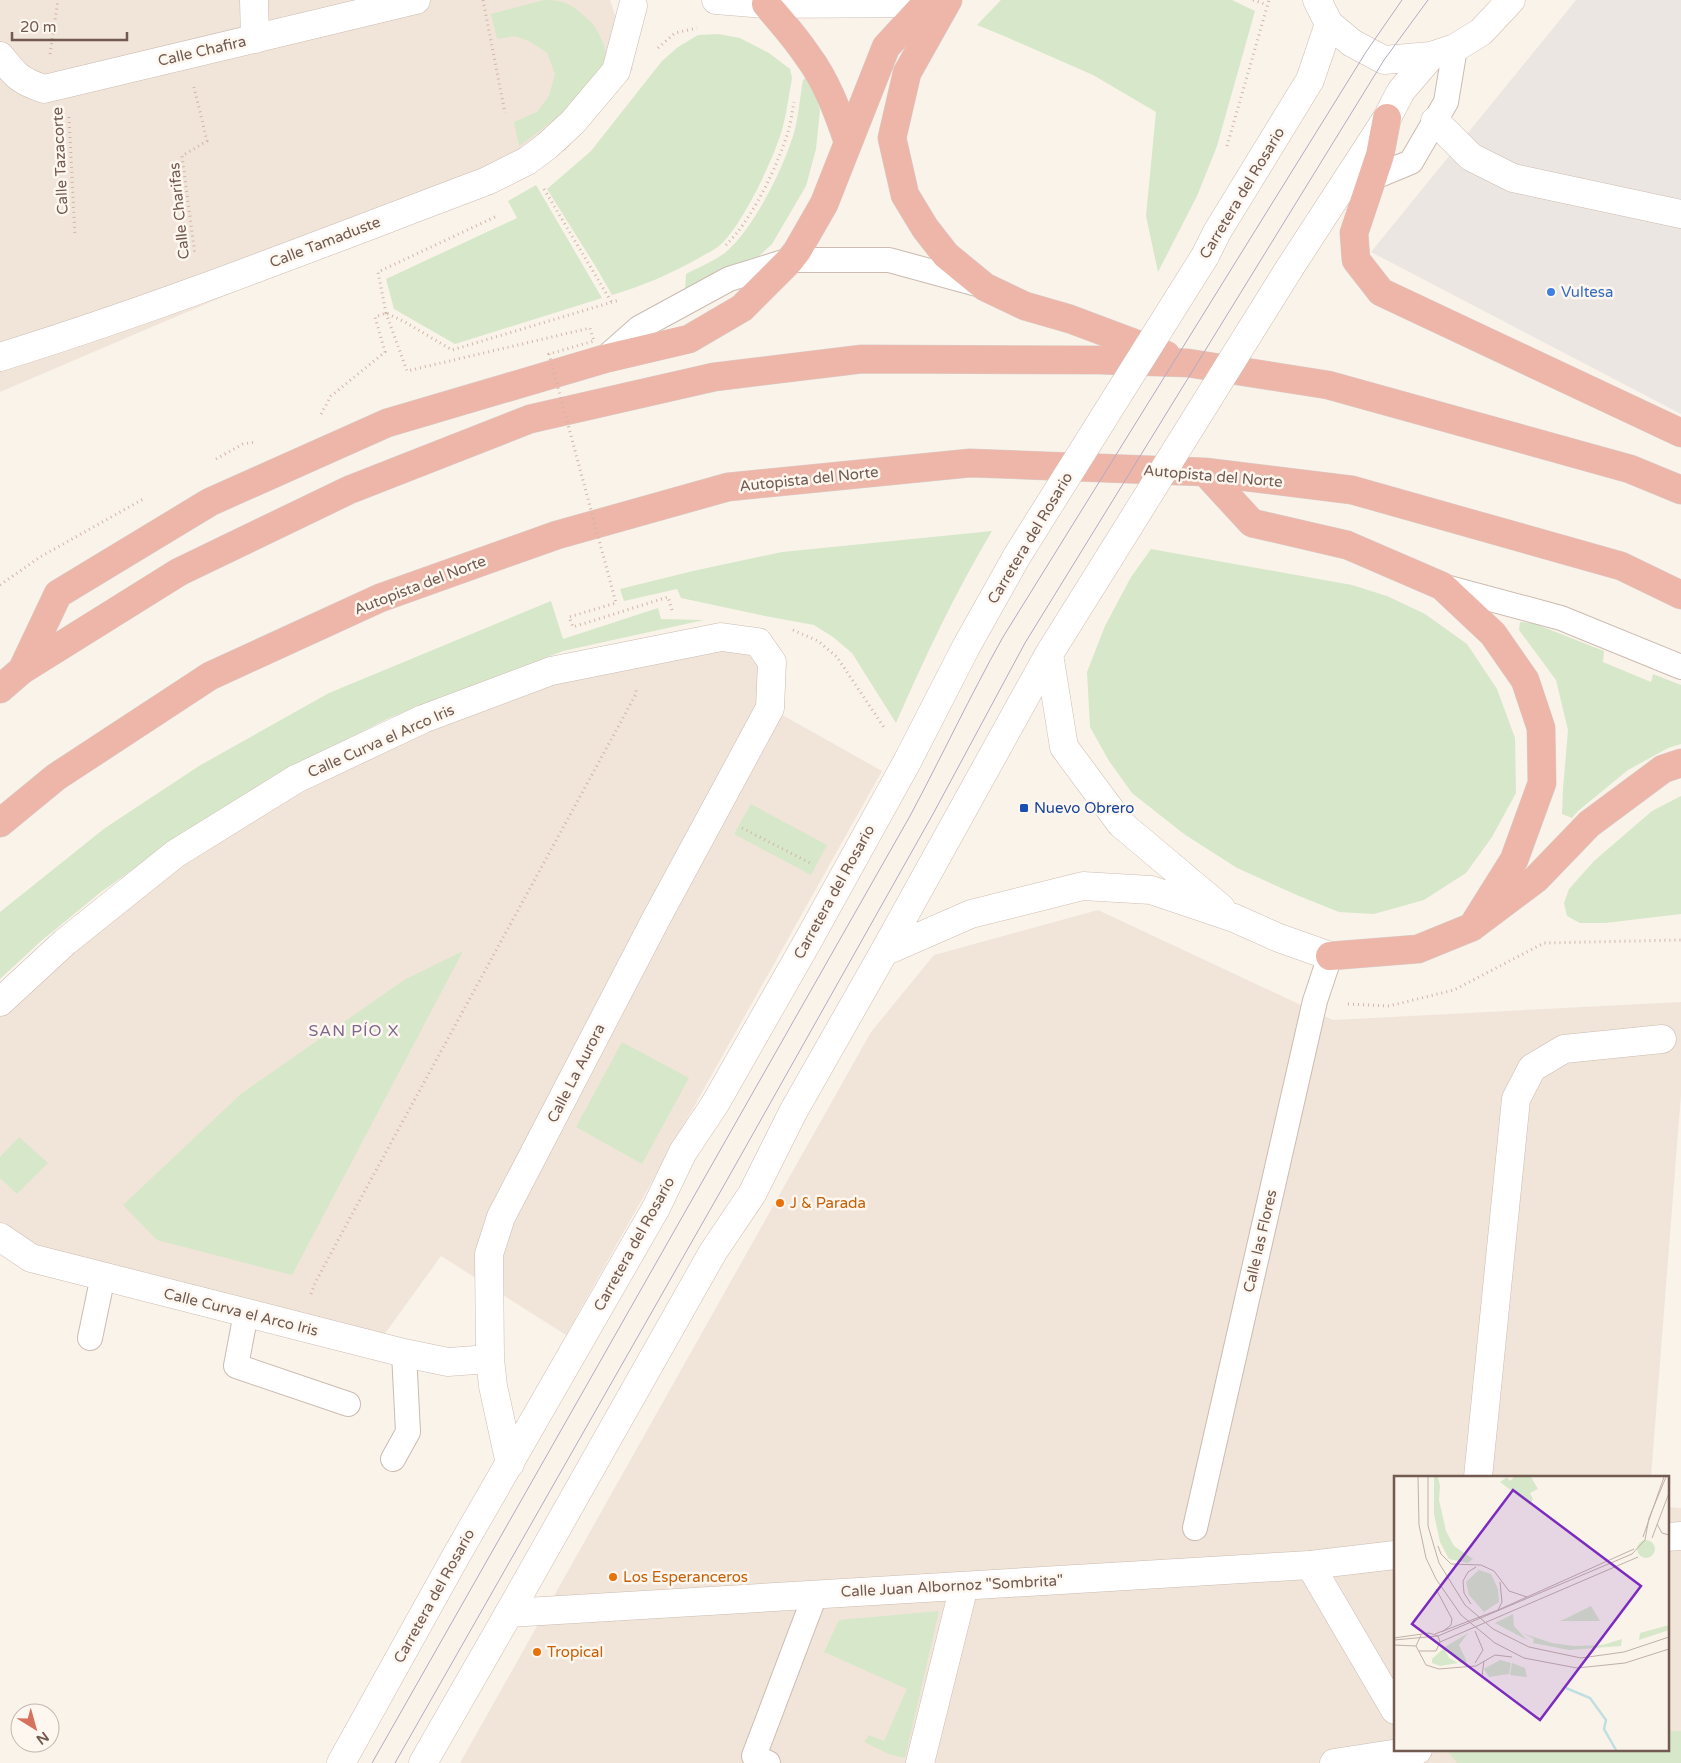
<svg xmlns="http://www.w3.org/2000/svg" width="1681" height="1763" viewBox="0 0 1681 1763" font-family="'Varela Round',sans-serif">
<rect width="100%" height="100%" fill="#faf3ea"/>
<path fill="#f1e5d9" d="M 0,0 L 610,0 L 633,69 L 566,150 L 0,392 Z
M 758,642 L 770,708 L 882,771 L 566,1335 L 441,1256 L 376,1346 L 0,1237 L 0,1002 L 296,779 L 551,671 Z
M 1098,910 L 1333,1020 L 1681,1002 L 1681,1095 L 1651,1477 L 1395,1477 L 1395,1749 L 1667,1749 L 1667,1507 L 1681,1508 L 1681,1763 L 460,1763 L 871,1032 L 934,955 Z"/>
<path fill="#ece6e2" d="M 1576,0 L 1681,0 L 1681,414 L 1371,252 Z"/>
<path fill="#d7e7c9" d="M 544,0 C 568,0 573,6 590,21 C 597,27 608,51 607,59 C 605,81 538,134 519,146 L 514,122 L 537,112 L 549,96 L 555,74 L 547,53 L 531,42 L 515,36 L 497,39 L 491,14 Z
M 1001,0 L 1232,0 L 1255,11 L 1217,146 L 1197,196 L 1158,272 L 1146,216 L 1156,112 L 1093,75 L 1004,36 L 977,25 Z
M 718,34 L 740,38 L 769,53 L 790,69 L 792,78 C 789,94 787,111 783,126 C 776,155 741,228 719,246 C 713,251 705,254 699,258 C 671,274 642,286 612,295 L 596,267 L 547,189 L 591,151 L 662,61 L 678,47 L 698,35 Z
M 811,75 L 820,110 L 816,149 L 806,186 L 772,244 L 759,256 L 723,268 L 685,290 L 686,274 C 699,267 715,261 726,252 C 754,228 786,164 795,129 C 799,113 800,96 803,80 Z
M 536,185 L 602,298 L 455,344 L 394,309 L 386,279 L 517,218 L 508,201 Z
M 992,531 C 955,593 925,657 896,723 L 852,653 L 833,637 L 814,625 L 765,616 L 681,598 L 677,589 L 624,601 L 620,589 L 693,571 L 782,552 Z
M 1151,549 L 1352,585 L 1387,596 L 1425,614 L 1467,644 L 1497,689 L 1515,738 L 1516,793 L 1492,837 L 1466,873 L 1424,900 L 1374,914 L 1339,912 L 1299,896 L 1237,868 L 1184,834 L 1132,793 L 1109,761 L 1090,727 L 1087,672 L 1105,626 L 1131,577 Z
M 551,601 L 563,639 L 658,608 L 661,619 L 704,620 L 563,651 L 389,718 L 288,769 L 187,831 L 101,892 L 40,942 L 0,979 L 0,912 L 105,828 L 199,766 L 329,693 Z
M 1520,622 L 1533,623 L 1604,651 L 1603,662 L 1651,682 L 1653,674 L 1681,685 L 1681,744 L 1668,748 L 1628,770 L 1578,811 L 1572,818 L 1562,814 L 1563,789 L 1568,730 L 1556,680 L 1519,630 Z
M 1681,796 L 1681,914 L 1605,923 L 1580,923 L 1567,916 L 1564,903 L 1569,889 L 1594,861 L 1652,811 Z
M 751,804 L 827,845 L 811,875 L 734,834 Z
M 463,951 L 292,1275 L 157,1240 L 123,1205 L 242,1093 L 404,980 Z
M 622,1042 L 689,1078 L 642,1164 L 576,1127 Z
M 19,1137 L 48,1163 L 17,1194 L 0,1178 L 0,1157 Z
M 939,1611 L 905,1758 L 889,1754 L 864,1742 L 869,1735 L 884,1741 L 907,1689 L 824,1652 L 839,1620 Z
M 1667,1731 L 1681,1731 L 1681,1763 L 1457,1763 L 1446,1749 L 1667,1749 Z"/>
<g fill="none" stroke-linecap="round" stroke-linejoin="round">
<defs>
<path id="service" d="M 1360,183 L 1411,162 L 1446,102 L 1455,48
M 604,359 L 639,328 L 729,279 L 790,260 L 889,260 L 984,286
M 1442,586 L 1561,618 L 1681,667
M 246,1313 L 236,1366 L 348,1404
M 90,1338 L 103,1276
M 393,1459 L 408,1432 L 404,1353
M 1195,1528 L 1315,1001 L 1330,956
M 768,1763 L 754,1756 L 815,1595"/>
<path id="pedestrian" d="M 1310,1565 L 1395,1710
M 920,1763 L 964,1586
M 1334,1763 L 1418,1750"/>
<path id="minor" d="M 254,0 L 255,39
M 716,0 L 766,4 L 925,3 L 945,1
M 0,56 C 15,75 20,81 44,89 L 416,0
M 1435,121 L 1471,157 L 1513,178 L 1681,214
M 0,357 C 165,306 325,242 487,181 L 527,161 L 547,146 L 573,122 L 616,71 L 633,6
M 0,1002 L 65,942 L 175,854 L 296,779 L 423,719 L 551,671 L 721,637 L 758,642 L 772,662 L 770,708 L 656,919 L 501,1217 L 489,1254 L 490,1359 L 493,1386 L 510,1464
M 0,1237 L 31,1258 L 404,1353 L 448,1362 L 490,1359
M 1478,1477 L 1516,1099 L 1532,1068 L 1564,1049 L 1662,1039
M 1667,1537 L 1681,1536
M 509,1613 L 1310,1565 L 1395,1555"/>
<path id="secondary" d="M 1317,0 L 1329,24 L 1352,43 L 1384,60 L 1431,56 L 1455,48 L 1481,32 L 1511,0
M 1205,256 L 1217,232 L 1310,80 L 1329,24
M 1289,269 L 1387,118 L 1401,91 L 1431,56
M 1049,654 L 1064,747 L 1121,824 L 1221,908
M 884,952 L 971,914 L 1083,886 L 1151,890 L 1234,918 L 1279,938 L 1330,956
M 341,1763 L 456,1556 L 656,1208 L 683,1152 L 715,1104 L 809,939 L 907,762 L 966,647 L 1017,556
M 423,1763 L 509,1613 L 713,1252 L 752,1194 L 793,1112 L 884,952 L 1049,654 L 1109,558"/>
<path id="motorway" d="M 948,0 L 907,73 L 892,138 L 905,195 L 925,228 L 946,255 L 985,287 L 1025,306 L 1070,319 L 1166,355
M 766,4 C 780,20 795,37 807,55 C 826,80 838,112 848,142
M 1387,118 L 1380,155 L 1354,233 L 1356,260 L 1381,292 L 1681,433
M 1205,472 L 1252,523 L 1347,545 L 1442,586 L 1493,634 L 1525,680 L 1541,728 L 1542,783 L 1514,860 L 1472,927
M 22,670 L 58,594 L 210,502 L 387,423 L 604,359 L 689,339 L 742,308 L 790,260 L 797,251 L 824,204 L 886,47 L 929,0
M 0,689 L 22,670 L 179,572 L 349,490 L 530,419 L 714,377 L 862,359 L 1099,360 L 1188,363 L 1328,385 L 1630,469 L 1681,490
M 0,823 L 56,777 L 210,676 L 380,598 L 557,535 L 728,487 L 970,463 L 1205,472 L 1352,490 L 1621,566 L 1681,595
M 1330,956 L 1418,949 L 1472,927 L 1536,879 L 1589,824 L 1663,769 L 1681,763"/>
</defs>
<use href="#service" stroke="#cbbbb1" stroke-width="26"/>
<use href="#pedestrian" stroke="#cbbbb1" stroke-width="29"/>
<use href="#minor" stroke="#cbbbb1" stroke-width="29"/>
<use href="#secondary" stroke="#cfbdb1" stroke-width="29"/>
<use href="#motorway" stroke="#d8d1ce" stroke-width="29"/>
<path stroke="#d2b5a7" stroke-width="3" stroke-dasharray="1 4" stroke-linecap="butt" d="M 483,0 L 505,113
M 1253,0 L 1267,5
M 658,48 L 675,33 L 697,28
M 50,54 L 58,0
M 194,87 L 207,141 L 182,156 L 195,255
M 69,117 L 75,236
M 1227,146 L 1269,0
M 544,189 L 612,303
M 726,245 C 752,220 777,167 788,132 C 791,123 792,112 794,102
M 386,313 L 378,272 L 497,216
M 321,414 L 331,396 L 385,352 L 375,317 L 386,313 L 405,322 L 452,350 L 619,300
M 216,459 L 243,444 L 256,442
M 0,585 L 40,557 L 145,498
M 793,630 L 818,641 L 837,657 L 885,729
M 742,828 L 812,864
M 1348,1004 L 1389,1006 L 1454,990 L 1544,943 L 1681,940
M 311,1294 L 315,1283 L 344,1229 L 636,694 L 636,688"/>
<use href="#service" stroke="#fff" stroke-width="24"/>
<use href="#pedestrian" stroke="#fff" stroke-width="28"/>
<use href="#minor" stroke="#fff" stroke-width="28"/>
<use href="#secondary" stroke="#fff" stroke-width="28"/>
<use href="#motorway" stroke="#edb6a8" stroke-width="28"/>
<path stroke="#b5a9c3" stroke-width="1" d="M 372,1763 L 910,816 C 942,756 970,696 1003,637 L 1366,52 L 1402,0
M 395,1763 L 727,1180 L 933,814 L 1025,643 L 1384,60 L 1428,0"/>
<defs>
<path id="secondary-bridge" d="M 1017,556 L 1205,256
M 1109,558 L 1289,269"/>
</defs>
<use href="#secondary-bridge" stroke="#cfbdb1" stroke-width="29" stroke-linecap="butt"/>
<path stroke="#d2b5a7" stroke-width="3" stroke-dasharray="1 4" stroke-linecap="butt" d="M 386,313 L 407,371 L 590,328 L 594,341 L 549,354 L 616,603 L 569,617 L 573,627 L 668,597 L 672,610"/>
<use href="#secondary-bridge" stroke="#fff" stroke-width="28"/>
</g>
<circle fill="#3f7fe0" stroke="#fdf7f0" stroke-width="2" cx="1551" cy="292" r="5"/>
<rect fill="#1a4fb4" stroke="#fdf7f0" stroke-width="2" x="1019" y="803" width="10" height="10" rx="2.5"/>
<g fill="#e8710a" stroke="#fdf7f0" stroke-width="2">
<circle cx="780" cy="1203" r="5"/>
<circle cx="613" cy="1577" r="5"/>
<circle cx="537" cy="1652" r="5"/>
</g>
<g text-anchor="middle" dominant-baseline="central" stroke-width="5" stroke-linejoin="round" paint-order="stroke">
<g font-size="15" fill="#725a50" stroke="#fdf7f0">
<text transform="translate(202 51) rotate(-13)">Calle Chafira</text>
<text transform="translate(60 161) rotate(-93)">Calle Tazacorte</text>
<text transform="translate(1242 193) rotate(-59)">Carretera del Rosario</text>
<text transform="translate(179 211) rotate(-96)">Calle Charifas</text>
<text transform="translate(325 242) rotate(-21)">Calle Tamaduste</text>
<text transform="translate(1213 476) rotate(5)">Autopista del Norte</text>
<text transform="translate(809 479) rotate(-6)">Autopista del Norte</text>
<text transform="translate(1030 538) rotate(-59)">Carretera del Rosario</text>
<text transform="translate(420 585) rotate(-21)">Autopista del Norte</text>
<text transform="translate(381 741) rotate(-24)">Calle Curva el Arco Iris</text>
<text transform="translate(834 892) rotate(-61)">Carretera del Rosario</text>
<text transform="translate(576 1073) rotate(-63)">Calle La Aurora</text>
<text transform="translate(1260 1241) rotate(-77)">Calle las Flores</text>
<text transform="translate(634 1244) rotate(-61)">Carretera del Rosario</text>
<text transform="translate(241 1312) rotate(14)">Calle Curva el Arco Iris</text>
<text transform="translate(952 1586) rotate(-3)">Calle Juan Albornoz "Sombrita"</text>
<text transform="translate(434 1596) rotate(-61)">Carretera del Rosario</text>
</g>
<g font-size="15" fill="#366cbe" stroke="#fdf7f0" text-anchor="start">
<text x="1561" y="292">Vultesa</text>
</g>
<g font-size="15" fill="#164399" stroke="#fdf7f0" text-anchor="start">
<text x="1034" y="808">Nuevo Obrero</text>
</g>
<g font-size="15" fill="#c56008" stroke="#fdf7f0" text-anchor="start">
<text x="790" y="1203">J &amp; Parada</text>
<text x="623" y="1577">Los Esperanceros</text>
<text x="547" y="1652">Tropical</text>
</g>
<g font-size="16" letter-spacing="1" fill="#7f688d" stroke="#fdf7f0">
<text x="354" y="1031">SAN PÍO X</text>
</g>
</g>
<g transform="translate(1394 1476)">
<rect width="275" height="275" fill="#faf3ea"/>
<path d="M 40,1 L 44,1 L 46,10 L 45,24 L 52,55 L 60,70 L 79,83 L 74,87 L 55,83 L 46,66 L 40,38 ZM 113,1 L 116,5 L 120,1 L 137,1 L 144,13 L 136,17 L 139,23 L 136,29 L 106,6 ZM243 73a9 9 0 1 1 18 0a9 9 0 1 1-18 0ZM 85,94 L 97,98 L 104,113 L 105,126 L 90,136 L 75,119 L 72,106 ZM 197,130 L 206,145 L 166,145 L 173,142 ZM 119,138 L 120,150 L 133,164 L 101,147 ZM 275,149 L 275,154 L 245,164 L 246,157 ZM 74,157 L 65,169 L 73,186 L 66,187 L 51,171 ZM 128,157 L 158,167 L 180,170 L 208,169 L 228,163 L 227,170 L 175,174 L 139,167 L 140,163 ZM 50,172 L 55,182 L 64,187 L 46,190 L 38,187 L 38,183 ZM 106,184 L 117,187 L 115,198 L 95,201 L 90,193 ZM 118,187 L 131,192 L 133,201 L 116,199 Z" fill="#d7e7c9"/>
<path fill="none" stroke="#c0dfe2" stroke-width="2.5" d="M 172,212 L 196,222 L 212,244 L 210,253 L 222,274"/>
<path fill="none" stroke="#c0b1a7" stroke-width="1" d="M 24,1 L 25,49 L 32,82 L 42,103 L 67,139 L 101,167 L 130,182 L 183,192 L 231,187 L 275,173M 34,1 L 34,50 L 45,87 L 71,129 L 99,153 L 135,171 L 187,182 L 230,176 L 275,161M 263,48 L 268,57 L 275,59M 249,61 L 270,1M 258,62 L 275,17M 44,70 L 47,78 L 57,88 L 87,89 L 100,95M 100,95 L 115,115 L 133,121M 42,113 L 58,143 L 57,149 L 48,156M 77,128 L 70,117 L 69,105 L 74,96 L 82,91M 104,134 L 108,126 L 106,106M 81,155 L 89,174 L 81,187M 41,158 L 104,134 L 240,73M 27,159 L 22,170 L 32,189 L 45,193 L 69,191M 0,162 L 35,157 L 44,160 L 46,166 L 42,175 L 25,175M 0,164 L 44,160 L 238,78 L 251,64 L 255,42 L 272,1M 46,166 L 244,81M 0,169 L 22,170M 69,191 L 82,190 L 101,179 L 118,181M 88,200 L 90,185"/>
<path fill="#7b2cbf" fill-opacity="0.15" stroke="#7b2cbf" stroke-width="2.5" d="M 119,14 L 247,110 L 146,244 L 18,148 Z"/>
<rect width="275" height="275" fill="none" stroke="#725a50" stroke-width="2.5"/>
</g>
<g transform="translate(35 1728) rotate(143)"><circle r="24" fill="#fdf7f0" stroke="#c5b8b0"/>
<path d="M0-4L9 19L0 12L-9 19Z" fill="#d5715d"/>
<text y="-8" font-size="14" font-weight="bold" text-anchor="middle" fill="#725a50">N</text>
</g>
<path d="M12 32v8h115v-8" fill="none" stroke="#725a50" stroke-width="2.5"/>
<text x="20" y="32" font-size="15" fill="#725a50" stroke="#fdf7f0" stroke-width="4" paint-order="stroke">20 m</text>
</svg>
